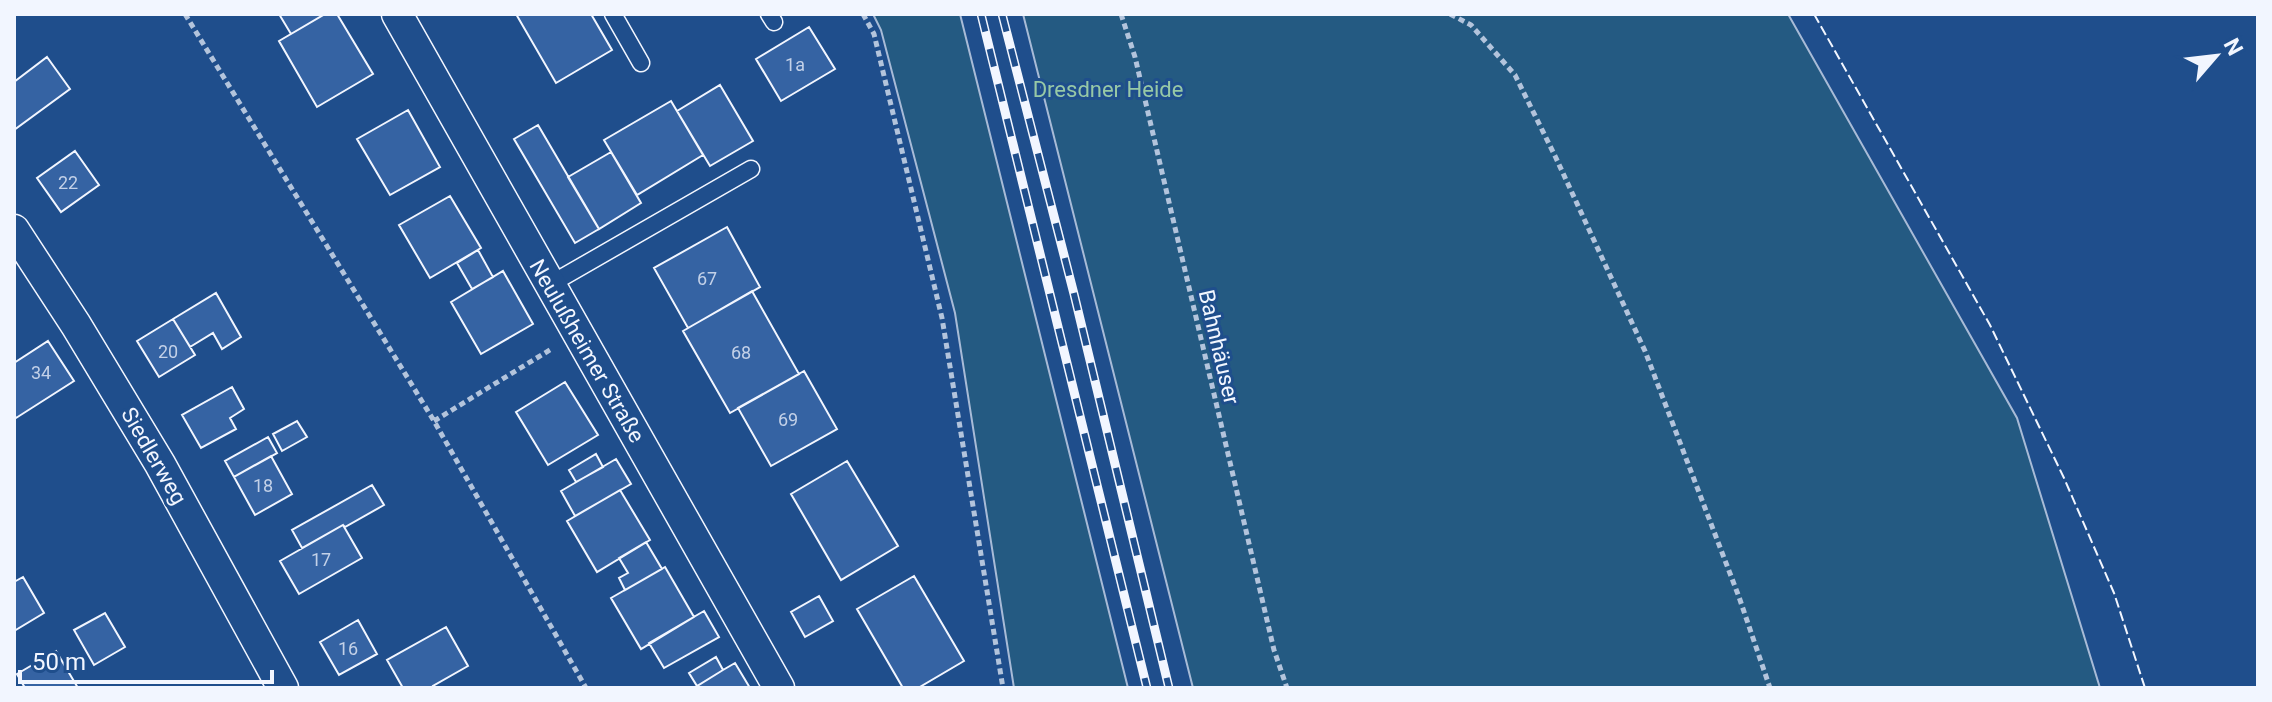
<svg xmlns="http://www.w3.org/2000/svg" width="2272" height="702" viewBox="0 0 2272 702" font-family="Roboto,sans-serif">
<rect width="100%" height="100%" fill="#1f4e8c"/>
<path fill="#245a82" stroke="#a8bbd7" stroke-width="2" d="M 873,14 L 960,14 L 1128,688 L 1014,688 L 955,313 L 881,30 Z
M 1023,14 L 1788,14 L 2017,418 L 2100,688 L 1193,688 Z"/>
<path fill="#3563a3" stroke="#f2f6ff" stroke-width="2" d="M 279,14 L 325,14 L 291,34 Z
M 325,14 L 337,14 L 373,74 L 317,107 L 279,41 Z
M 516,14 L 591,14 L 612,50 L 556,83 Z
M 809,27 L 835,69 L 781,101 L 756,59 Z
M 47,57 L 70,89 L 14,130 L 14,82 Z
M 720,85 L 753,141 L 710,166 L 677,111 Z
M 671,101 L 703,155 L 637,195 L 604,140 Z
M 408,110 L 440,167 L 390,195 L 357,139 Z
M 538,125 L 599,229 L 575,243 L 514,139 Z
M 75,151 L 99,185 L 61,212 L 37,178 Z
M 611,152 L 641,203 L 599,229 L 568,177 Z
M 450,196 L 481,248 L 430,278 L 399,225 Z
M 727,227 L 760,287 L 688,328 L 654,268 Z
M 478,250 L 493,277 L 472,289 L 457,263 Z
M 503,271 L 533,324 L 481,354 L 451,302 Z
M 752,291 L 799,374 L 730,413 L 683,331 Z
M 216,293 L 241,337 L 222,349 L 213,333 L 190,347 L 173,319 Z
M 173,319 L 195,355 L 159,377 L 137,341 Z
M 48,341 L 74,381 L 16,418 L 14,415 L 14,363 Z
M 804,371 L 837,429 L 771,466 L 738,408 Z
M 565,382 L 598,435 L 548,465 L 516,412 Z
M 232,387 L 244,409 L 230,418 L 236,429 L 201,448 L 182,415 Z
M 297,421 L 307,437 L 282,451 L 273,434 Z
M 268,437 L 277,453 L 234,477 L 225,461 Z
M 596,454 L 603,467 L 576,482 L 569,470 Z
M 271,456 L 292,494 L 255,515 L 234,477 Z
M 616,459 L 631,484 L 575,516 L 561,491 Z
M 847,461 L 898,546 L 841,580 L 791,494 Z
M 372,485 L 384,505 L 345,527 L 343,525 L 302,548 L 292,530 Z
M 620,490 L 650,540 L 597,572 L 567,521 Z
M 343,525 L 362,558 L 299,594 L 280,561 Z
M 646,542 L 662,569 L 625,590 L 619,578 L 628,573 L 619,558 Z
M 665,567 L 694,617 L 641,649 L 611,598 Z
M 914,576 L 964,661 L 918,688 L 903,688 L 857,609 Z
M 23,577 L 44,613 L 14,631 L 14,582 Z
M 819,596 L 833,621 L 805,637 L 791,612 Z
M 704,611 L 719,637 L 664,668 L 649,643 Z
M 105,613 L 125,647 L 94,665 L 74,630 Z
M 358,620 L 377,654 L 339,675 L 320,642 Z
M 446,627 L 468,666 L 433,686 L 434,688 L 403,688 L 387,660 Z
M 56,651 L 78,688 L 25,688 L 17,674 Z
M 716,657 L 723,670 L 697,686 L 689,673 Z
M 735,663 L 750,688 L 694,688 L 723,670 Z"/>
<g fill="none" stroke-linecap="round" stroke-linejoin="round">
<defs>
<path id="service" d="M 613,14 L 641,63
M 769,14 L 774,22
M 549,285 L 751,169"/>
<path id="minor" d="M 397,14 L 779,688
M 14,230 L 76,325 L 160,464 L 283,688"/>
</defs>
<use href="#service" stroke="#f2f6ff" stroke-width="19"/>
<use href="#minor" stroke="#f2f6ff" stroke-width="33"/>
<path stroke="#b3c4dc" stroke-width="5" stroke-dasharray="6 4" stroke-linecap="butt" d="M 185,14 L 434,421 L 586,688
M 863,14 L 874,34 L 942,318 L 1003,688
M 1121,14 L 1135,57 L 1274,650 L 1287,688
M 1450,14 L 1471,25 L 1515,75 L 1556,158 L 1645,351 L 1739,597 L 1770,688
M 434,421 L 553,348"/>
<use href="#service" stroke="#1f4e8c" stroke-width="16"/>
<use href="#minor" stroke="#1f4e8c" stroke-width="30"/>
<defs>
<path id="rail" d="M 981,14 L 1147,688
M 1002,14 L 1074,294 L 1169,688"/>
</defs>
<use href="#rail" stroke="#f2f6ff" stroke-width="9"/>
<use href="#rail" stroke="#1f4e8c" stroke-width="6" stroke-dasharray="18" stroke-linecap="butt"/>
<path stroke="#f2f6ff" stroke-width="2" stroke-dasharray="10 4" stroke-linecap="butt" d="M 1814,14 L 1990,325 L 2064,478 L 2114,593 L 2145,688"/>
</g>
<g text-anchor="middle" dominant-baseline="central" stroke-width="6" stroke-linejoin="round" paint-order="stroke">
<g font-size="18" fill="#c3d1e8">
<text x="795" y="64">1a</text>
<text x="68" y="182">22</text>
<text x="707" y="278">67</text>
<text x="168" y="351">20</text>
<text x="741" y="352">68</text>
<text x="41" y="372">34</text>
<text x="788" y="419">69</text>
<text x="263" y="485">18</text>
<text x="321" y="559">17</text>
<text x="348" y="648">16</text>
</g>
<g font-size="22" fill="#97c8a6" stroke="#1f4e8c">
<text x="1108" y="89">Dresdner Heide</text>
</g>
<g font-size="22" fill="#f2f6ff" stroke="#1f4e8c">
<text transform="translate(1219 347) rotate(77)">Bahnhäuser</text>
<text transform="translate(587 351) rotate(60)">Neulußheimer Straße</text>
<text transform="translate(154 456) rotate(60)">Siedlerweg</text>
</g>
</g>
<rect width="2272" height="702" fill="none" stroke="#f2f6ff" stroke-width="32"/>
<g transform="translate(2216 56) rotate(62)" stroke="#1f4e8c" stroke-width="6" paint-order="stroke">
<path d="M0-6L14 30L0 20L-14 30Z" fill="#f2f6ff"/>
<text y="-12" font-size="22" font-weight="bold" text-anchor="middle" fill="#f2f6ff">N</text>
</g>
<path d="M20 670v12h252v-12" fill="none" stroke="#f2f6ff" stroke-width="4"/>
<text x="32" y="670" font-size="24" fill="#f2f6ff" stroke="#1f4e8c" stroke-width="6" paint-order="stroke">50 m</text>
</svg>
